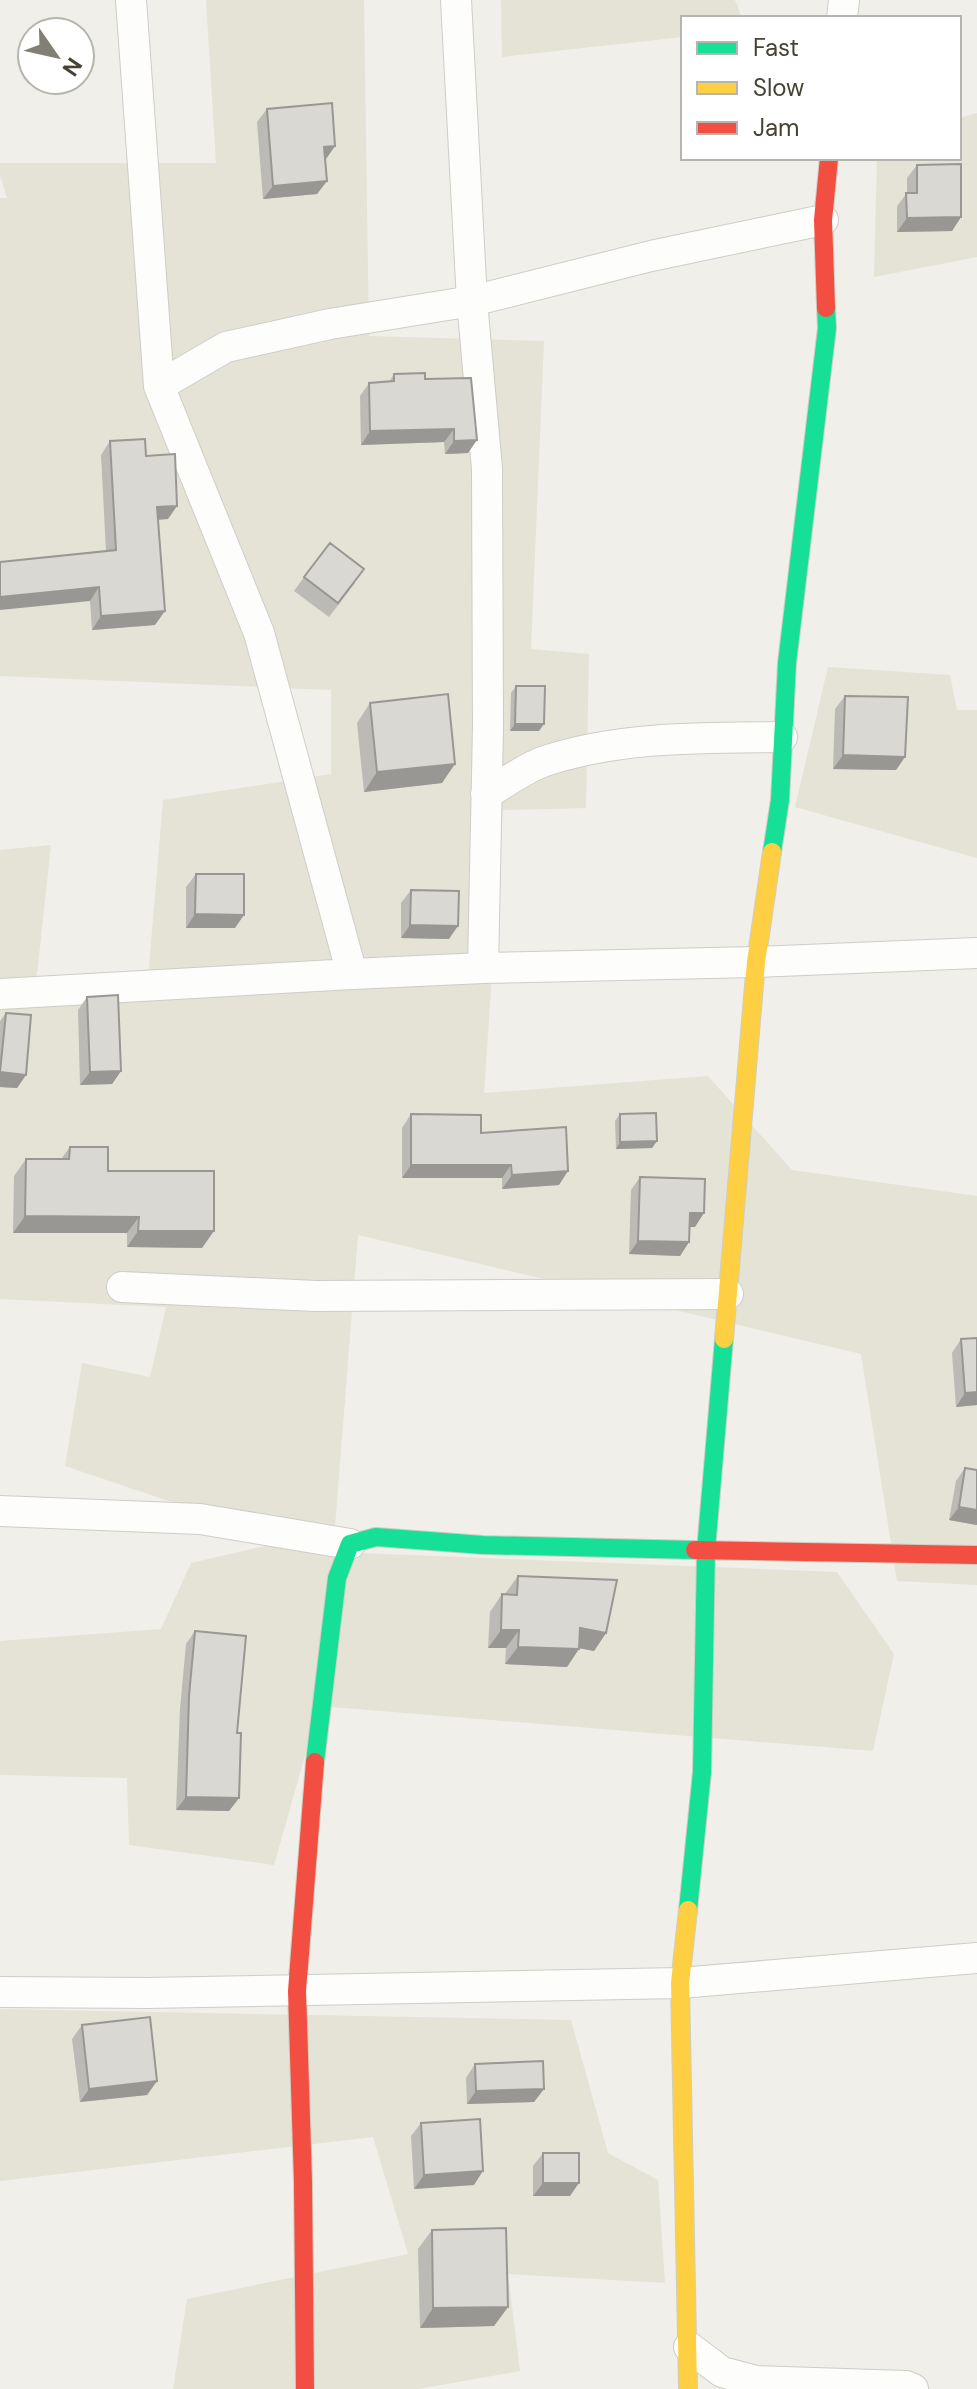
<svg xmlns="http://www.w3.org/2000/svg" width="977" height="2389" viewBox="0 0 977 2389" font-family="'DM Sans',sans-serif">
<rect width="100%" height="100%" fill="#f0efe9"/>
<path fill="#e4e3d6" d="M 206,0 L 364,0 L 369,336 L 544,341 L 531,649 L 589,654 L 586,808 L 503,810 L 484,1093 L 708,1076 L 792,1170 L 977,1196 L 977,1585 L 897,1581 L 861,1354 L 358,1235 L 333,1552 L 837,1572 L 894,1654 L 873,1751 L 319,1706 L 274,1865 L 129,1845 L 127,1778 L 0,1775 L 0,1641 L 161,1629 L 191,1563 L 287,1541 L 65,1466 L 82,1363 L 150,1377 L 166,1307 L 0,1299 L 0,850 L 51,845 L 36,983 L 148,979 L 163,800 L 331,774 L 331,690 L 0,676 L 0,198 L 7,198 L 0,175 L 0,163 L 216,163 Z
M 501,0 L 735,0 L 742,18 L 683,18 L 683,37 L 502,57 Z
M 977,113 L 977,257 L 874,277 L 877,158 L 959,158 L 959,118 Z
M 828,667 L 950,675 L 957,710 L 977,710 L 977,858 L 795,807 Z
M 0,2009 L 571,2020 L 608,2153 L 658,2180 L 665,2283 L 508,2274 L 520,2371 L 419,2389 L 173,2389 L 187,2299 L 408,2254 L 373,2137 L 0,2181 Z"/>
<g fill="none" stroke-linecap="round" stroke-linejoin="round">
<defs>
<path id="street" d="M 131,0 L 159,386 L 259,633 L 352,974
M 456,0 L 472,301 L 487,469 L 488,727 L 483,968
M 842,18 L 844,0
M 159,386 L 226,347 L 330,324 L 472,301 L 651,256 L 823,220
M 486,794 C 505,783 525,768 545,761 C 621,736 703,738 782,737
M 0,994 L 352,974 L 483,968 L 756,962 L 977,953
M 122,1287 L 316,1296 L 728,1294
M 0,1511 L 200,1519 L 350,1544
M 0,1992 L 147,1993 L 680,1983 L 977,1958
M 689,2347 L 722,2372 L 756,2381 L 906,2386 L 913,2389"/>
<path id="fast" d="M 772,852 L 780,800 L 787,663 L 827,328 L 826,308
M 315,1762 L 337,1578 L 350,1544 L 376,1537 L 483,1545 L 695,1550
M 688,1910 L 702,1772 L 706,1550 L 724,1339"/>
<path id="slow" d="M 724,1339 L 756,962 L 772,852
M 688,1910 L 680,1983 L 688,2389"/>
<path id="jam" d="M 826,308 L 823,220 L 829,158
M 695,1550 L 977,1555
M 305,2389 L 303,2182 L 297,1991 L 315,1762"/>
</defs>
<use href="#street" stroke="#cecdc7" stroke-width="32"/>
<use href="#fast" stroke="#d0cec0" stroke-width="20"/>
<use href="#slow" stroke="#d0cec0" stroke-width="20"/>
<use href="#jam" stroke="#d0cec0" stroke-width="20"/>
<use href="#street" stroke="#fdfdfc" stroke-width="30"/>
<use href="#fast" stroke="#16e098" stroke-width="18"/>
<use href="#slow" stroke="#ffcf43" stroke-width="18"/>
<use href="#jam" stroke="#f24e42" stroke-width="18"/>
</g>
<path fill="#bbbab5" d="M 267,109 L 335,146 L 325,160 L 327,181 L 317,194 L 263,199 L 257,122 Z
M 917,165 L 961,217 L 952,231 L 897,232 L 897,206 L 907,193 L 907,178 Z
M 394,374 L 425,379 L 468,453 L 445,454 L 444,442 L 361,445 L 360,396 L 369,383 L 389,382 Z
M 110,441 L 146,456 L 168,519 L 158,520 L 155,625 L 92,630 L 90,601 L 106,551 L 101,455 Z
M 304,577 L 355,583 L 329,617 L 294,591 Z
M 516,686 L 539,731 L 510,731 L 511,693 Z
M 845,696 L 905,757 L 896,770 L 833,769 L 835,709 Z
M 370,703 L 442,783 L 364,792 L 357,723 Z
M 196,874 L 235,928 L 186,928 L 186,887 Z
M 411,890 L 449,939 L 401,938 L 401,903 Z
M 87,997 L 121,1071 L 112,1084 L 80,1085 L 78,1010 Z
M 6,1013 L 26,1075 L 17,1088 L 0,1087 L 0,1021 Z
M 411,1114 L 481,1133 L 559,1185 L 502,1189 L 502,1178 L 402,1178 L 402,1128 Z
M 620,1114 L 657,1141 L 652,1148 L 616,1149 L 615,1121 Z
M 70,1147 L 108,1171 L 202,1248 L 127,1247 L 127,1233 L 13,1233 L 14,1176 L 26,1159 L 61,1159 Z
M 640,1177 L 695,1227 L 690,1227 L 689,1242 L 680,1256 L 629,1254 L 631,1190 Z
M 977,1338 L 977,1405 L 956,1407 L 952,1353 L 961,1339 Z
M 965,1468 L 977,1470 L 977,1525 L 949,1520 L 956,1481 Z
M 518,1576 L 606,1633 L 594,1651 L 579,1648 L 567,1667 L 505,1664 L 506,1648 L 488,1648 L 490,1612 L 502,1594 L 505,1594 Z
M 195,1631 L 237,1733 L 239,1798 L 229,1811 L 176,1810 L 180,1709 L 186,1644 Z
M 82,2025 L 157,2081 L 147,2095 L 80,2102 L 72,2039 Z
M 475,2064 L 544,2089 L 534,2102 L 467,2104 L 466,2078 Z
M 421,2123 L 474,2185 L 414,2189 L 411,2136 Z
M 543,2153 L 570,2196 L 533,2196 L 533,2166 Z
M 432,2230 L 508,2307 L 494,2326 L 420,2328 L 418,2249 Z"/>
<path fill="#999793" d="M 335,146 L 326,159 L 315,160 L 324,147 Z
M 327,181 L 317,194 L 263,199 L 273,186 Z
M 961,217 L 952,231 L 897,232 L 907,218 Z
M 454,429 L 444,442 L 361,445 L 370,431 Z
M 477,440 L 468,453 L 445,454 L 454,441 Z
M 177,506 L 168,519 L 148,520 L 157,507 Z
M 99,587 L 90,601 L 0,610 L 0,597 Z
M 165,611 L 155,625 L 92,630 L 101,616 Z
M 515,724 L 544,724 L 539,731 L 510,731 Z
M 843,755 L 905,757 L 896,770 L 833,769 Z
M 455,764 L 442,783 L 364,792 L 377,772 Z
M 195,914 L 244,915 L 235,928 L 186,928 Z
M 410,925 L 458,926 L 449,939 L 401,938 Z
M 121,1071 L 112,1084 L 80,1085 L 90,1072 Z
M 0,1072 L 26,1075 L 17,1088 L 0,1087 Z
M 657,1141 L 652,1148 L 616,1149 L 620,1142 Z
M 411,1165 L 511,1165 L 502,1178 L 402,1178 Z
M 568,1171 L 559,1185 L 502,1189 L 512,1175 Z
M 690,1213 L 704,1213 L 695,1227 L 681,1227 Z
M 25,1216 L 139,1217 L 127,1233 L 13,1233 Z
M 138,1231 L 214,1231 L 202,1248 L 127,1247 Z
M 638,1241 L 689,1242 L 680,1256 L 629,1254 Z
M 977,1392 L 977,1405 L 956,1407 L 965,1393 Z
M 959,1507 L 977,1510 L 977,1525 L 949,1520 Z
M 580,1628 L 606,1633 L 594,1651 L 568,1646 Z
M 501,1630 L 519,1630 L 506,1648 L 488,1648 Z
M 518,1647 L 579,1649 L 567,1667 L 505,1664 Z
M 186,1797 L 239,1798 L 229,1811 L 176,1810 Z
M 157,2081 L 147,2095 L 80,2102 L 89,2089 Z
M 544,2089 L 534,2102 L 467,2104 L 476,2091 Z
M 483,2171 L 474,2185 L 414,2189 L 424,2175 Z
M 543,2183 L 579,2183 L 570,2196 L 533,2196 Z
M 508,2307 L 494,2326 L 420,2328 L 433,2308 Z"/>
<path fill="#dad8d2" stroke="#999793" stroke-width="2" d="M 332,103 L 335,146 L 324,147 L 327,181 L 273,186 L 267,109 Z
M 961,164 L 961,217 L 907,218 L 906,193 L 917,193 L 917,165 Z
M 425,373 L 425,379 L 471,378 L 477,440 L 454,441 L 454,429 L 370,431 L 369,383 L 394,381 L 394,374 Z
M 145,439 L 146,456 L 175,454 L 177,506 L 157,507 L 165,611 L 101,616 L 99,587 L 0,597 L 0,562 L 116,550 L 110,441 Z
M 330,543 L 364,569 L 338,603 L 304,577 Z
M 516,686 L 545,686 L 544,724 L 515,724 Z
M 448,694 L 455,764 L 377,772 L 370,703 Z
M 845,696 L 908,697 L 905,757 L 843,755 Z
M 196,874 L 244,874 L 244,915 L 195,914 Z
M 411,890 L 459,891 L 458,926 L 410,925 Z
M 118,995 L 121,1071 L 90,1072 L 87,997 Z
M 6,1013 L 31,1015 L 26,1075 L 0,1072 Z
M 656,1113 L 657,1141 L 620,1142 L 620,1114 Z
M 411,1114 L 481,1115 L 481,1133 L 566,1127 L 568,1171 L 512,1175 L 511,1165 L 411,1165 Z
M 70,1147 L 108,1147 L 108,1171 L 214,1171 L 214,1231 L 138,1231 L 139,1217 L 25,1216 L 26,1159 L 69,1159 Z
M 640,1177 L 705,1179 L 704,1213 L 690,1213 L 689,1242 L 638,1241 Z
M 977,1338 L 977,1392 L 965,1393 L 961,1339 Z
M 965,1468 L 977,1470 L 977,1510 L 959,1507 Z
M 518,1576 L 617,1580 L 606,1633 L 580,1628 L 579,1649 L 518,1647 L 519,1630 L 501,1630 L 502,1594 L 517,1595 Z
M 195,1631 L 246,1636 L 237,1733 L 241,1733 L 239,1798 L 186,1797 L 189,1696 Z
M 150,2017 L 157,2081 L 89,2089 L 82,2025 Z
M 543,2061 L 544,2089 L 476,2091 L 475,2064 Z
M 480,2119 L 483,2171 L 424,2175 L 421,2123 Z
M 543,2153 L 579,2153 L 579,2183 L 543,2183 Z
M 506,2228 L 508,2307 L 433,2308 L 432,2230 Z"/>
<rect x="681" y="16" width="280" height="144" fill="#ffffff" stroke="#b5b4ae" stroke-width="2"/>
<rect x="697" y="42" width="40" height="12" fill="#16e098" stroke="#b5b4ae" stroke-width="2"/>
<text x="753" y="56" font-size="24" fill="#464335">Fast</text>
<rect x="697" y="82" width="40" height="12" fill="#ffcf43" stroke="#b5b4ae" stroke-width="2"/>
<text x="753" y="96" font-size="24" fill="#464335">Slow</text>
<rect x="697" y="122" width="40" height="12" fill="#f24e42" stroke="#b5b4ae" stroke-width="2"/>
<text x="753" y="136" font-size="24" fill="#464335">Jam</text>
<g transform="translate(56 56) rotate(124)"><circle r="38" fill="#ffffff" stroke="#b5b4ae" stroke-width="2"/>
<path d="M0-6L14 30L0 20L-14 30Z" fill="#827f74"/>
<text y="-12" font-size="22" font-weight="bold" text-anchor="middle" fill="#464335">N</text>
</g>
</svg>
